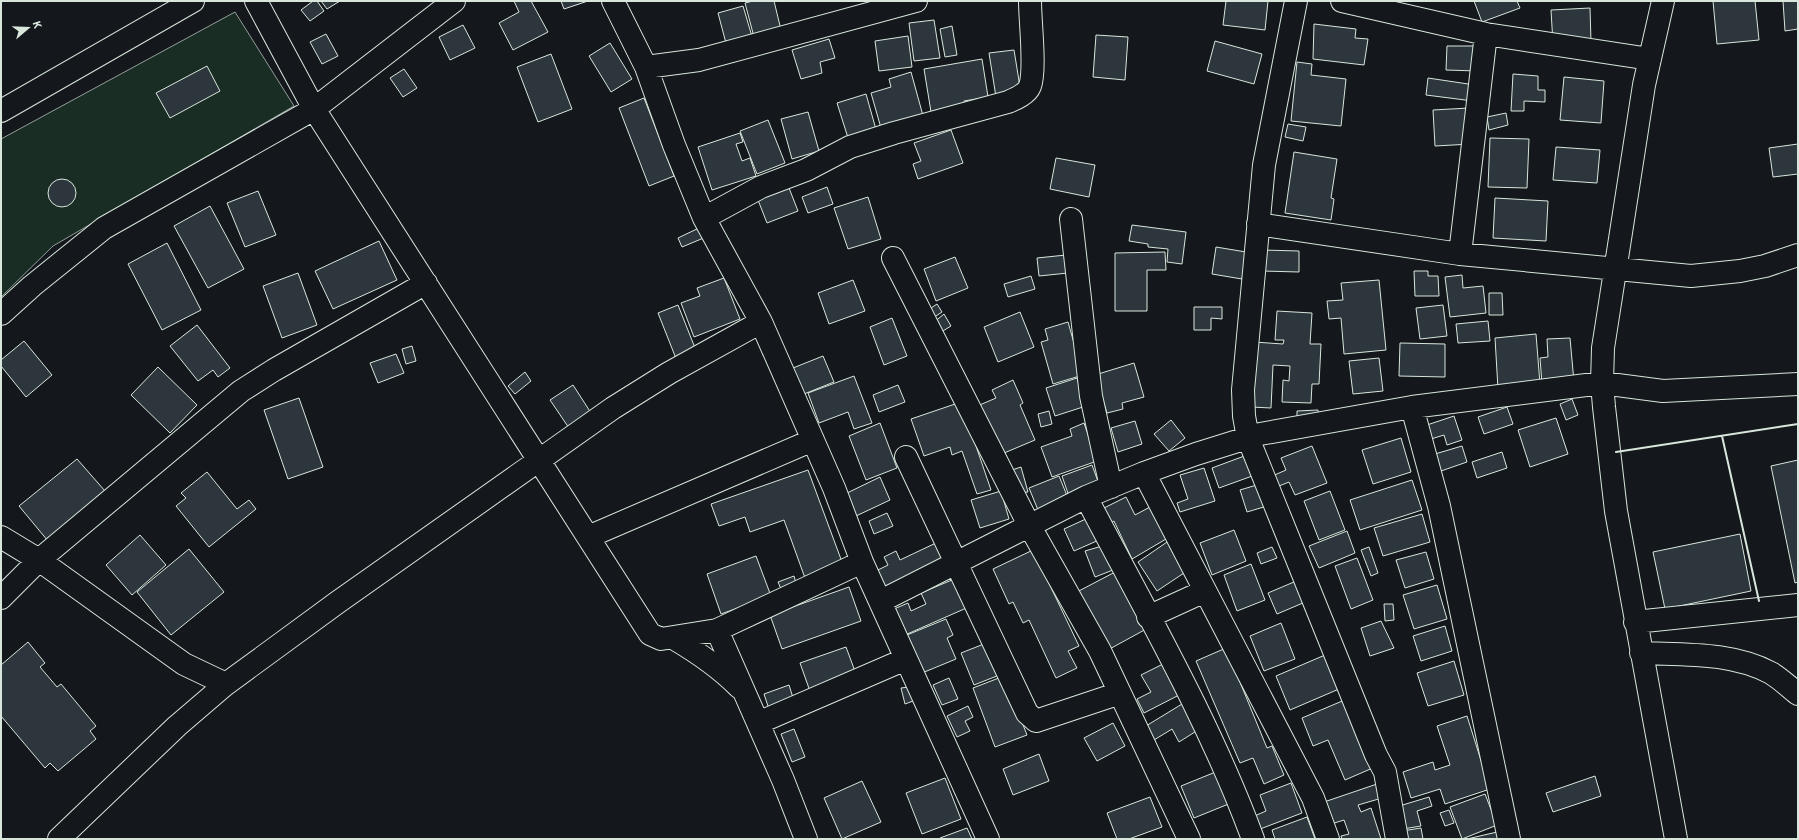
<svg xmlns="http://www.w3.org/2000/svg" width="1799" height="840" viewBox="0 0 1799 840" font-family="Barlow,sans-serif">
<rect width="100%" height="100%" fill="#14181c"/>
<path fill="#1a2d24" stroke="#939e99" d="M 235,12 L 294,106 L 53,246 L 1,297 L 1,139 Z"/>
<path fill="#2c363c" stroke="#d8e6dc" d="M 313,1 L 317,1 L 324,11 L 310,21 L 301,10 Z
M 321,1 L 340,1 L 327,9 Z
M 514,1 L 531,1 L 548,32 L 513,50 L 499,23 L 519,12 Z
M 561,1 L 588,1 L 564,9 Z
M 753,1 L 774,1 L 781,30 L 754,37 L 745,3 Z
M 1226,1 L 1268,1 L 1265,30 L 1223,25 Z
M 1474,1 L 1517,1 L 1520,8 L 1482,22 Z
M 1713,1 L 1755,1 L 1759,40 L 1717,44 Z
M 1783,1 L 1798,1 L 1798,29 L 1785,31 Z
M 743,6 L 753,40 L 727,47 L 718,13 Z
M 1590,8 L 1591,42 L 1553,44 L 1551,10 Z
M 934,20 L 940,58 L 914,61 L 909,23 Z
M 1314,24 L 1356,29 L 1355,38 L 1368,39 L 1364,65 L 1313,59 Z
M 463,25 L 475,48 L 450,60 L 439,37 Z
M 952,26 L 957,55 L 945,57 L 940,29 Z
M 326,34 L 338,56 L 322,64 L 310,42 Z
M 1096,35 L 1128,37 L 1125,80 L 1093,77 Z
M 908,36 L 912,67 L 879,71 L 875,41 Z
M 829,39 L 835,58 L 820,62 L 822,73 L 801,79 L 792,50 Z
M 1215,41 L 1262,54 L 1254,84 L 1207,71 Z
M 610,43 L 632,79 L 611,92 L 589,56 Z
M 1447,46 L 1477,46 L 1477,71 L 1446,70 Z
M 1014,50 L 1021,93 L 996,97 L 989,53 Z
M 551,54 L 572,109 L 538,122 L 517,67 Z
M 982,59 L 988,97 L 964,101 L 966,112 L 932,118 L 924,69 Z
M 1297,62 L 1312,64 L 1311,75 L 1346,79 L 1341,126 L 1291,121 Z
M 207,66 L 220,91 L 170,118 L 156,93 Z
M 404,69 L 417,88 L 403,97 L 390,78 Z
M 911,72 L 925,123 L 883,135 L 871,93 L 891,87 L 889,79 Z
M 1513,74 L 1538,76 L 1538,90 L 1545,90 L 1545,102 L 1524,101 L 1524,111 L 1511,111 Z
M 1564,77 L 1604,81 L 1601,123 L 1560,120 Z
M 1428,78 L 1475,85 L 1473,101 L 1426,95 Z
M 866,94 L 877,133 L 849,141 L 837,103 Z
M 644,98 L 674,176 L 649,186 L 619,108 Z
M 1469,108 L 1471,144 L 1435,146 L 1433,110 Z
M 808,112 L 819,151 L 792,159 L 781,119 Z
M 1506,113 L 1508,125 L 1489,130 L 1487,117 Z
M 768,120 L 785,163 L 757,174 L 740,131 Z
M 1288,124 L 1306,127 L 1303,141 L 1285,137 Z
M 951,130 L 963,163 L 918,179 L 913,164 L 921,161 L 914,143 Z
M 740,133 L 743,142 L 736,144 L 742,161 L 750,158 L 756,176 L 712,190 L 698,147 Z
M 1490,138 L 1529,139 L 1527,188 L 1488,187 Z
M 1798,144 L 1798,174 L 1773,177 L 1769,148 Z
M 1556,147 L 1600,150 L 1597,183 L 1553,180 Z
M 1294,152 L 1337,159 L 1331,198 L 1334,199 L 1331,220 L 1285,213 Z
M 1056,158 L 1095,165 L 1089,197 L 1050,189 Z
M48 193a14 14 0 1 1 28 0a14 14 0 1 1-28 0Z
M 827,187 L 833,204 L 808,213 L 802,197 Z
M 789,188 L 798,211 L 767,223 L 758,200 Z
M 258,191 L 276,235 L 245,247 L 227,203 Z
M 868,197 L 881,239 L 848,249 L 834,208 Z
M 1495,198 L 1548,201 L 1546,241 L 1493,238 Z
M 210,206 L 244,269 L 208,288 L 174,226 Z
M 1132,225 L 1186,232 L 1182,264 L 1167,262 L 1168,249 L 1148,247 L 1148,244 L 1129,241 Z
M 701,227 L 706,237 L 682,247 L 678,238 Z
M 379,241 L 397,280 L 333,309 L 315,271 Z
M 167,243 L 201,310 L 162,330 L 128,264 Z
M 1216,247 L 1246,252 L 1242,279 L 1212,274 Z
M 1262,250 L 1299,251 L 1299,272 L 1262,271 Z
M 1165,252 L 1166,270 L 1147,270 L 1147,311 L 1115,311 L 1115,253 Z
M 1066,255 L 1068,273 L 1039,276 L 1037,258 Z
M 955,257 L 968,288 L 936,301 L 924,269 Z
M 1414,271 L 1428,271 L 1428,276 L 1438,276 L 1439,296 L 1415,296 Z
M 298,273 L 317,325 L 282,338 L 263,286 Z
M 1462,275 L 1463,288 L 1483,286 L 1486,313 L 1450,317 L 1445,277 Z
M 1031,276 L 1035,289 L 1008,297 L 1004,284 Z
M 724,278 L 740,319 L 694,337 L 681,303 L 700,296 L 697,288 Z
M 853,280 L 865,311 L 829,324 L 818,293 Z
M 1379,280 L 1386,350 L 1344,354 L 1341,318 L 1329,319 L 1327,301 L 1343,300 L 1341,283 Z
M 1489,293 L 1502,293 L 1503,315 L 1489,315 Z
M 937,304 L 942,312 L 930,320 L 925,312 Z
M 678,305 L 697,353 L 677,361 L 658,313 Z
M 1443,305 L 1447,336 L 1420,339 L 1416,308 Z
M 1194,307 L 1222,307 L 1222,319 L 1211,318 L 1211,330 L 1194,330 Z
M 1277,311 L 1312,313 L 1310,344 L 1321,344 L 1319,384 L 1312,384 L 1311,403 L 1282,402 L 1283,380 L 1289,381 L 1290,366 L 1273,365 L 1271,408 L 1251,407 L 1254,342 L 1283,344 L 1284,340 L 1275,340 Z
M 1020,312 L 1034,347 L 998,362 L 984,327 Z
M 944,314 L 951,326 L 938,334 L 933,323 Z
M 892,318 L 907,356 L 884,365 L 870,327 Z
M 1488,321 L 1490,341 L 1458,343 L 1456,324 Z
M 1068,322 L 1083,375 L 1053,384 L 1041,342 L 1048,340 L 1045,329 Z
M 197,325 L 230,368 L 218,377 L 213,370 L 198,381 L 170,346 Z
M 1536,334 L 1540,384 L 1498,389 L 1495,338 Z
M 1570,338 L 1574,382 L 1542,384 L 1540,358 L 1548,357 L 1547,339 Z
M 24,341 L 52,375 L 26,397 L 1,366 L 1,360 Z
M 1400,343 L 1445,344 L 1445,377 L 1399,376 Z
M 412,346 L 416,361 L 406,364 L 402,349 Z
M 396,354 L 404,373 L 378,383 L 370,363 Z
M 823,356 L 834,382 L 804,394 L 793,368 Z
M 1379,358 L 1383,391 L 1353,394 L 1349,361 Z
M 1134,363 L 1144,397 L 1122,403 L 1123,409 L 1107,413 L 1095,375 Z
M 158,367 L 197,405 L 170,433 L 131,395 Z
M 525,372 L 531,381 L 515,394 L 508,386 Z
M 854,376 L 872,423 L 854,429 L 848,412 L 819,423 L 808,393 Z
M 1077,378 L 1086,406 L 1055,416 L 1046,388 Z
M 1013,380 L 1023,403 L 1020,405 L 1035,440 L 997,456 L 975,407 L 996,398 L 992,390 Z
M 573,385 L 593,416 L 571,431 L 550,400 Z
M 898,385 L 905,402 L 879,412 L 873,395 Z
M 299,398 L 323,467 L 288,479 L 264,410 Z
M 1572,399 L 1578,415 L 1566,420 L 1560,404 Z
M 961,402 L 991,490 L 977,494 L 962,451 L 952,455 L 950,447 L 924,456 L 911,419 Z
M 1507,407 L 1513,424 L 1484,434 L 1478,417 Z
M 1318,410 L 1319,423 L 1297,423 L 1297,411 Z
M 1049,411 L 1052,424 L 1041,427 L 1038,414 Z
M 1454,416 L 1462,440 L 1447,445 L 1444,435 L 1431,439 L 1427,425 Z
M 1556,418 L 1568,454 L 1530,467 L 1518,430 Z
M 1171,420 L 1185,438 L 1169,451 L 1154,434 Z
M 1135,421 L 1142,444 L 1118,452 L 1111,428 Z
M 880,423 L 897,468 L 866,480 L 849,436 Z
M 1084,423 L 1097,461 L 1052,477 L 1041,447 L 1072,436 L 1070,429 Z
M 1401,438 L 1411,472 L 1373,484 L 1362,450 Z
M 1312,446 L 1327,483 L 1295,495 L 1289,482 L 1274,488 L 1270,477 L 1286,470 L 1281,458 Z
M 1462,446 L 1467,462 L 1441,471 L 1435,454 Z
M 1502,452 L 1507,468 L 1477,478 L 1472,462 Z
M 1247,455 L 1255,475 L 1219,488 L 1212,468 Z
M 77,459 L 105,491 L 48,541 L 19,506 Z
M 1798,460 L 1798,582 L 1795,583 L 1771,466 Z
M 1092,465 L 1100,487 L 1070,499 L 1062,476 Z
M 1021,467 L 1028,492 L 1019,493 L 1009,471 Z
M 1204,468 L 1215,501 L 1180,512 L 1177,503 L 1188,499 L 1180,475 Z
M 808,470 L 842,562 L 805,578 L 784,520 L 750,532 L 745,517 L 719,526 L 711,504 Z
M 207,472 L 237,509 L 249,500 L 256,509 L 209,547 L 176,506 L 186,498 L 181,493 Z
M 1059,476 L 1068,498 L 1038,510 L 1029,488 Z
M 880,477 L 890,500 L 856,516 L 845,494 Z
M 1412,480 L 1422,510 L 1360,530 L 1350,500 Z
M 1260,484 L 1267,506 L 1247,512 L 1240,490 Z
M 1001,491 L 1009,519 L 980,528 L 971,500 Z
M 1330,491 L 1345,530 L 1319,540 L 1304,501 Z
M 1126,497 L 1135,515 L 1150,507 L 1166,539 L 1132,559 L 1114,521 L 1107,525 L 1100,510 Z
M 887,513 L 893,526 L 874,534 L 869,521 Z
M 1422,514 L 1430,542 L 1383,556 L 1374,528 Z
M 1088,518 L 1099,540 L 1074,551 L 1064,529 Z
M 1234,530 L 1246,561 L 1212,575 L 1200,543 Z
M 1347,531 L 1355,553 L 1319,568 L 1309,546 Z
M 1740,534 L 1751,591 L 1665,609 L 1653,552 Z
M 140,535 L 166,565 L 132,595 L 106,565 Z
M 938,542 L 949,562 L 887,597 L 874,572 L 888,565 L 884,557 L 896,551 L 900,560 Z
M 1167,542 L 1187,571 L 1157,591 L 1138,562 Z
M 1102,546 L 1113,570 L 1095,577 L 1085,551 Z
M 1272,547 L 1277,558 L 1261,564 L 1257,553 Z
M 1369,547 L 1378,573 L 1371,576 L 1361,550 Z
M 189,549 L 224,592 L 171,635 L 137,592 Z
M 1033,550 L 1079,646 L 1068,651 L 1077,668 L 1056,678 L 1029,620 L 1023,623 L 1013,602 L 1009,604 L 993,569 Z
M 1426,552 L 1434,579 L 1405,588 L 1396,560 Z
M 756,556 L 771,596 L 721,614 L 707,574 Z
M 1357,558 L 1373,600 L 1351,609 L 1335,566 Z
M 1251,564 L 1265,600 L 1237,611 L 1224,575 Z
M 1117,571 L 1148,628 L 1106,651 L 1075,593 Z
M 794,576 L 796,583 L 781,589 L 778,582 Z
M 959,577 L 971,606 L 905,635 L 894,609 L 908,603 L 911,611 L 926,604 L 921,593 Z
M 1301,579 L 1310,600 L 1277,614 L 1268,593 Z
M 1437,585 L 1447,619 L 1414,629 L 1403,595 Z
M 849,587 L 861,621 L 782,649 L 770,615 Z
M 1384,604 L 1393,604 L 1394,620 L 1385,621 Z
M 946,619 L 953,635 L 947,638 L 956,659 L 922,673 L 907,635 Z
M 1381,621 L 1394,648 L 1370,656 L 1361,628 Z
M 1281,623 L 1295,659 L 1264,671 L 1250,636 Z
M 1445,626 L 1452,651 L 1421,661 L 1413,636 Z
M 28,642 L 45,663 L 40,667 L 57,687 L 61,684 L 96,726 L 90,731 L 96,739 L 58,771 L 50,763 L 45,768 L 1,716 L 1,665 Z
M 989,642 L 1002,674 L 974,685 L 961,653 Z
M 846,647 L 856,674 L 811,694 L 800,663 Z
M 1226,648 L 1267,748 L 1272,746 L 1284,775 L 1264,784 L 1253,758 L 1240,763 L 1196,661 Z
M 1325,655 L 1339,689 L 1290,710 L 1276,676 Z
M 1454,661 L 1464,695 L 1428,706 L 1417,673 Z
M 1165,663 L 1181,694 L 1144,713 L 1137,699 L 1151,692 L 1141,675 Z
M 1004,676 L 1027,735 L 995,747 L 973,688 Z
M 949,678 L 958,699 L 942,705 L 933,685 Z
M 789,685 L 795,704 L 770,712 L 764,694 Z
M 909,687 L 913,701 L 905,704 L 901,688 Z
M 1347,699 L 1375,767 L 1345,780 L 1328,740 L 1313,746 L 1302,718 Z
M 1182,704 L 1198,730 L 1179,742 L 1172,729 L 1154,740 L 1146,726 Z
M 968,706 L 973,717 L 965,721 L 970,731 L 957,737 L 947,716 Z
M 1467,716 L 1490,789 L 1445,804 L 1440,789 L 1411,798 L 1403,772 L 1433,762 L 1435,770 L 1450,765 L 1437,726 Z
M 1113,723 L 1125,746 L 1097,761 L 1084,738 Z
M 794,729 L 805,757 L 792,762 L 781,734 Z
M 1039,754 L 1049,781 L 1013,795 L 1003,769 Z
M 1218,771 L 1231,803 L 1194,818 L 1181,786 Z
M 1595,776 L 1601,796 L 1553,812 L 1546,793 Z
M 945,778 L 961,819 L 922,834 L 906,793 Z
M 862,781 L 881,822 L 842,839 L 824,798 Z
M 1291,783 L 1302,813 L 1255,831 L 1250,818 L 1266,811 L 1260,795 Z
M 1377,784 L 1382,798 L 1358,805 L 1361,812 L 1371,808 L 1381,839 L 1342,839 L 1341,836 L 1349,834 L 1344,820 L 1331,824 L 1324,802 Z
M 1485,794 L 1497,825 L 1462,839 L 1450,807 Z
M 1150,797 L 1162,827 L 1129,839 L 1117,839 L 1107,813 Z
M 1429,797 L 1432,806 L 1417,811 L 1421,826 L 1403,829 L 1396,807 Z
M 1449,810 L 1454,823 L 1445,826 L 1440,813 Z
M 1307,817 L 1315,839 L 1275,839 L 1272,830 Z
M 967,828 L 972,839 L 941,839 L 940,838 Z
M 1421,828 L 1423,839 L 1403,839 L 1402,831 Z
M 1497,832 L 1498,839 L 1467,839 Z"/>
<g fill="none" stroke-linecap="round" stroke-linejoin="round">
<defs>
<path id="minor" d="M 256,1 L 314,109 L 650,634 L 661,639 L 717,630 L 862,562
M 613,1 L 646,67 L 674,145 L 704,218 L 761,322 L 834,488 L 862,562 L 988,839
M 1296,1 L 1264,165 L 1243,390 L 1244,416 L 1248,438 L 1376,755 L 1385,772 L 1397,839
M 1342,1 L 1486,34 L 1650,59
M 1663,1 L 1644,85 L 1603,348 L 1602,383 L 1604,407 L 1616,511 L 1676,839
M 646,67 L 699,60 L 916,1
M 1,111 L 193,1
M 704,218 L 761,187 L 806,170 L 850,147 L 894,133 L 1008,102 C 1015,99 1027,94 1030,86 C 1036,69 1030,22 1030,1
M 1071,219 L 1091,396 L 1111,487
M 1258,224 L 1460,254 L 1691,276 L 1740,271 L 1765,266 L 1798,255
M 1460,254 L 1486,34
M 893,258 L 1029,525 L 1100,651 L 1189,839
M 1,314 L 32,286 L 104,228 L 314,109 L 454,1
M 1412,407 L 1439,506 L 1509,839
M 906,457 L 1027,713 L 1036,721 L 1120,693
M 1144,473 L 1313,798 L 1328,839
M 1086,497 C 1144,608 1210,722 1253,839
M 1,537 L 39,560 L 184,664 L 226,684
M 588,537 L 813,440
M 1,598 L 39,560 L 241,391 L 274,370 L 426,283
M 881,601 L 1086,497 L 1144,473 L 1196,454 L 1260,434 L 1412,407 L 1602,383 L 1663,391 L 1798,384
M 1148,617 L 1205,591
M 1635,622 L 1798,605
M 717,630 L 783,780 L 806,839
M 673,638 C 697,652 719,667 739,687
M 1641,653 C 1685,655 1731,652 1771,673 C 1781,679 1789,687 1798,694
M 758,723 L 906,659
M 59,839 L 177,726 L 226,684 L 338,602 L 613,408 L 669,373 L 761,322"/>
</defs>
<use href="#minor" stroke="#d8e6dc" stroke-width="24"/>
<use href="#minor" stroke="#14181c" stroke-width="22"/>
<path stroke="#d8e6dc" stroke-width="2" d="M 1722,436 L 1759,601
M 1616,452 L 1798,424"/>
</g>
<rect width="1799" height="840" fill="none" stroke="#d8e6dc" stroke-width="4"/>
<g transform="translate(28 28) rotate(71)" stroke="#14181c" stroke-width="3" paint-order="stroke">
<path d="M0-3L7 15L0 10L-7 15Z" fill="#d8e6dc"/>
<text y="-6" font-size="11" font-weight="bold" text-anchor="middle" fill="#d8e6dc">K</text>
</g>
</svg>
